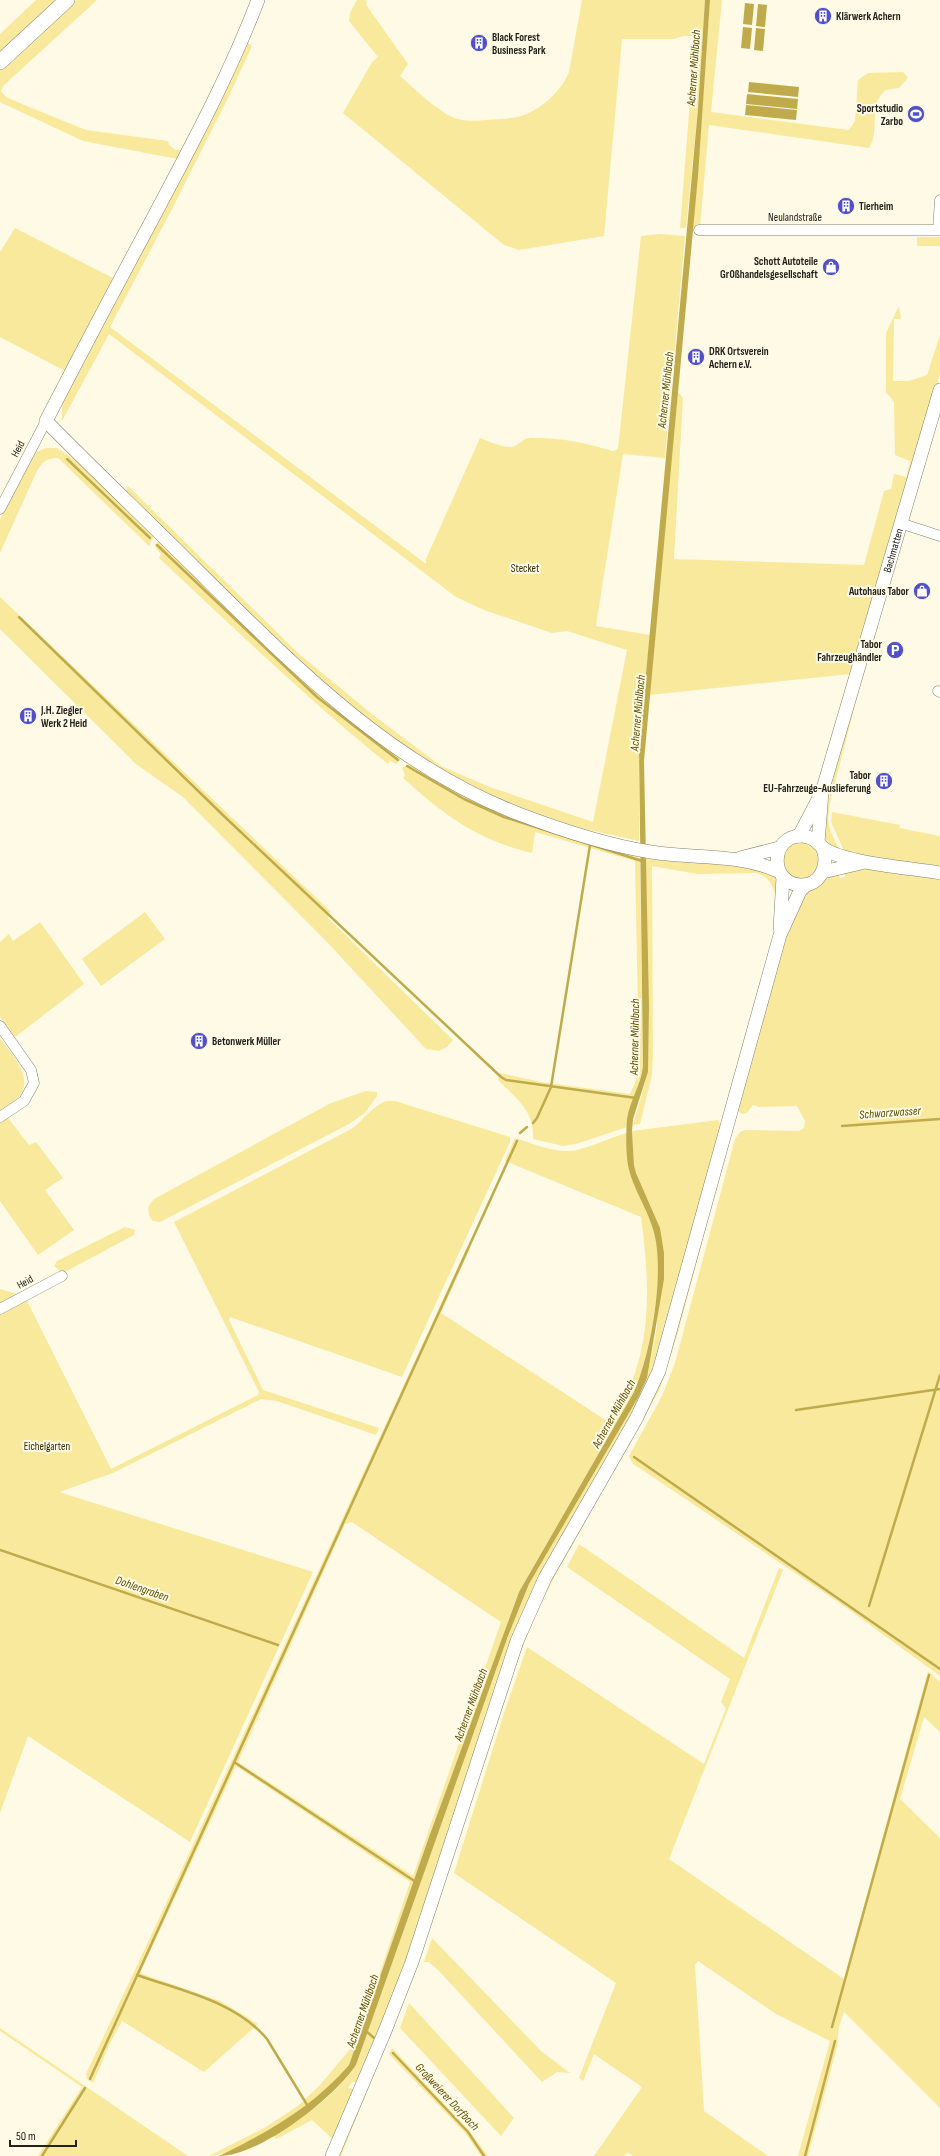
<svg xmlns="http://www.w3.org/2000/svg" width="940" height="2156" viewBox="0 0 940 2156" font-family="'Sofia Sans Condensed',sans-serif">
<rect width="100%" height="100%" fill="#fefae6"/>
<path fill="#f9e99d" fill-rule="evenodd" d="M 36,0 L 60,0 L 0,56 L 0,34 Z
M 77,0 L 97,0 L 3,86 L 1,91 L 6,97 L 22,104 L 86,130 L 168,141 L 169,145 L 176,150 L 183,150 L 178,159 L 83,141 L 0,102 L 0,70 Z
M 357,0 L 366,0 L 367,6 L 408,64 L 400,76 C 415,89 431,105 448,115 C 459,122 475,121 487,120 C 497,119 508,119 517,117 C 539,112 561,92 569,72 L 582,0 L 705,0 L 698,109 L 686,228 L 680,228 L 695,36 L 683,36 L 674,39 L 622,39 L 604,236 L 519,250 L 504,245 L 343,113 L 372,62 L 378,57 L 349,21 L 350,13 Z
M 710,0 L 722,0 L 711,112 L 849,130 L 855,121 L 858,80 L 868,73 L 903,72 L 908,78 L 899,88 L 886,90 C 867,104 881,130 869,148 L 709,125 L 700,227 L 693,227 Z
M 246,42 L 252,46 L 229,96 L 172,209 L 110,327 L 426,564 L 426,559 L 480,438 C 489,441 506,450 515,446 C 523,442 524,437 534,438 C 565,438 584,443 613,451 L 618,449 L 641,236 L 659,234 L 685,236 L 665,458 L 623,454 L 596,626 L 650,635 L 639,750 L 639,841 L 580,828 L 510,804 L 445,775 L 405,748 L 342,699 L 249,613 L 125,492 L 128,486 L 299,654 L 373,715 L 441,766 L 487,786 L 593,822 L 627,650 L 567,631 L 552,633 L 484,610 L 456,597 L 109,334 L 62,421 L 62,404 L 204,133 L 235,71 Z
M 15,228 L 115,279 L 65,371 L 0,337 L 0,252 Z
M 917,237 L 940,237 L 940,246 L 917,246 Z
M 899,306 L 901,319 L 894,319 L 893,381 L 909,381 L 927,375 L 940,335 L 940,374 L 850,674 L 649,695 L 678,392 L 683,398 L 674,559 L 864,565 L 884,491 L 891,489 L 894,474 L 906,477 L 910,461 L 895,455 L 894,402 L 886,392 L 886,333 Z
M 46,448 L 57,448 L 77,461 L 154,535 L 149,546 L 58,458 C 46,458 41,463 36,473 L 0,553 L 0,519 L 31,461 L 36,452 Z
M 157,542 L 162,543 L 376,740 L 401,758 L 396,764 L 390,761 L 388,764 C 308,700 234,628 159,558 L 161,554 L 155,547 Z
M 0,597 L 330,911 L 328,918 L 453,1040 L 447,1047 L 439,1051 L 426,1049 L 328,943 L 183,797 L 136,764 L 0,629 Z
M 865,666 L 830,803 C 829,811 827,820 830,829 C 832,837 837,842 839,850 L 827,844 L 822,831 L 840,748 Z
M 409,764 L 467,798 L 508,816 L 640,858 L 643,1066 C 640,1087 628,1106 627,1127 L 576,1144 L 563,1146 L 533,1139 C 535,1111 516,1098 498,1080 L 500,1073 L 541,1082 L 630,1094 L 638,1075 L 639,1060 L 635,861 L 535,832 L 532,853 C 477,840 444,815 403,778 L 405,775 L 402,768 Z
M 832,812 L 900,825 L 899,828 L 940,836 L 940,868 L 845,853 L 831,822 Z
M782 860a19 19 0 1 1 38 0a19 19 0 1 1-38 0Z
M 646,859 L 737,864 L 772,871 L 779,881 L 776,901 C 774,887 771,878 757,873 L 697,874 L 652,866 L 653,1055 L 652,1075 L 640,1124 L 633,1125 L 648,1072 Z
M 860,868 L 884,869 L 940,879 L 940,1676 L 844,1606 L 641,1469 L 633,1464 L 629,1456 L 662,1396 L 675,1363 L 735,1139 L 740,1132 L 745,1130 L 799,1131 L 804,1128 L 805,1121 L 797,1106 L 759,1107 L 753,1105 L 747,1113 L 742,1114 L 735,1109 L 778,955 L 802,895 L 837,872 L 840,878 L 845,877 L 843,870 Z
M 145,912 L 165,939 L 101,986 L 82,959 Z
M 40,922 L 84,984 L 15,1037 L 0,1017 L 0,942 L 9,934 L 13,941 Z
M 0,1038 C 11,1054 36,1078 18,1098 C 13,1103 6,1106 0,1110 Z
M 366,1091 L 377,1092 L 377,1096 L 365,1113 L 349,1124 L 160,1222 L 153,1221 L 149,1216 L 148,1207 L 154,1199 L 331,1103 Z
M 386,1101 L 395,1101 L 510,1137 L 510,1142 L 402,1377 L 230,1317 L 229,1320 L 263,1390 L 379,1428 L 376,1435 L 277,1401 L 261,1399 L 113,1473 L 59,1492 L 313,1572 L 190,1842 L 28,1736 L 0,1813 L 0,1289 L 20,1295 L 26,1299 L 111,1469 L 258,1395 L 259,1392 L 174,1222 L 353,1128 C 364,1119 373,1106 386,1101 Z
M 8,1118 L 29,1145 L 36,1142 L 63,1178 L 45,1190 L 74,1230 L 38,1255 L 0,1201 L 0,1123 Z
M 718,1120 L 721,1127 L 648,1386 L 547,1567 L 402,1979 L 358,2082 L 352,2082 L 348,2088 L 355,2089 L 334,2140 L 312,2120 L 276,2139 L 273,2136 C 304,2116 336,2096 356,2065 L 508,1636 L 529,1584 L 639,1396 L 647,1378 L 657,1327 L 660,1228 L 636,1173 L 634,1165 L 632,1131 Z
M 731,1131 L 678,1333 L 659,1391 L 556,1574 L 537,1612 L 517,1660 L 409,1988 L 341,2156 L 334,2156 L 351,2118 L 534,1610 L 633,1431 Z
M 627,1133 C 627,1145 626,1157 629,1169 C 635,1193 650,1213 656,1237 C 665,1273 649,1358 634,1392 L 519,1592 L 429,1837 L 349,2065 C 340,2075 331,2086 321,2094 C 300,2114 237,2156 209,2156 L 266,2127 L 299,2105 L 320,2085 L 351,2048 L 366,2015 L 410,1882 L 236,1766 L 141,1971 L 142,1974 L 220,2001 L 258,2024 L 204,2072 L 122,2021 L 111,2041 L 93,2083 L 87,2079 L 86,2074 L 163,1910 L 467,1247 L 470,1249 L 441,1313 L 610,1423 C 619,1407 629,1390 635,1373 C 652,1322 648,1269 641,1217 L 505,1161 L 515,1138 C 531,1143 547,1150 564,1151 C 584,1152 607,1138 627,1133 ZM 352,1522 L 501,1622 L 413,1876 L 238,1762 L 345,1524 Z
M 125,1227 L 135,1230 L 134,1235 L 63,1273 L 54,1266 L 57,1261 Z
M 579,1544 L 744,1658 L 779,1568 L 783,1570 L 669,1859 L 844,1979 L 928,1671 L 940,1682 L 940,1732 L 924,1717 L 900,1799 L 940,1838 L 940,2108 L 844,2012 L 839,2027 L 837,2047 L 808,2156 L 798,2156 L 830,2041 L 776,2014 L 698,1961 L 695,1965 L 704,2111 L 768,2156 L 633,2156 L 628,2152 L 624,2156 L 594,2156 L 642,2087 L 594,2054 L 583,2081 L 579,2078 L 616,1983 L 454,1873 L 505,1710 L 527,1647 L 704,1764 L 726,1708 L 721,1702 L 730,1679 L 567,1567 Z
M 432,1938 L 541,2051 L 570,2073 L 557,2072 L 542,2082 L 438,1970 L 429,1962 L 424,1962 Z
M 409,2003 L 514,2118 L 501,2136 L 400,2028 Z
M 0,2028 L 188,2156 L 38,2156 L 82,2087 L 0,2031 Z
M 392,2048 L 467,2128 L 488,2156 L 481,2156 L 466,2134 L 389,2054 Z"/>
<path fill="#bfab4c" d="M 705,0 L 710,0 L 698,176 L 644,761 L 649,1005 L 648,1072 L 633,1119 L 632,1131 L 634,1165 L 636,1173 L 660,1228 L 664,1253 L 664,1279 L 647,1378 L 639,1396 L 529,1584 L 508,1636 L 356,2065 C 334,2098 260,2156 219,2156 C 268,2132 313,2107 349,2065 L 429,1837 L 519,1592 L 634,1392 C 651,1353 666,1270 653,1229 C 646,1205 629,1183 627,1158 C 626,1146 626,1131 627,1119 C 630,1100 641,1085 643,1066 L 639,750 L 698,109 Z
M 745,3 L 754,4 L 752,25 L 743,24 Z
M 758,4 L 767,5 L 765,27 L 756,26 Z
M 743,27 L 752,28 L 750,49 L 741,48 Z
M 756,28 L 765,29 L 763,51 L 754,50 Z
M 749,82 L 799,87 L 798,97 L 748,92 Z
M 747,94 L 798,99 L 797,109 L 746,104 Z
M 746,105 L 797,110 L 796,120 L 745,115 Z"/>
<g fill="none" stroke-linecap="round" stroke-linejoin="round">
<path stroke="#bfab4c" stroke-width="2.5" d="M 67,459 L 150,538
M 157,545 L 317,697 L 398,760
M 19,617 L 228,820 L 501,1077 L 506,1080 L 636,1098
M 407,766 L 464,799 L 504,817 L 642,861
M 533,1123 L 537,1118 L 551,1087 L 590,845
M 842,1126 L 940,1119
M 520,1133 L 527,1127
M 796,1410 L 940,1389
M 634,1457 L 940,1669
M 0,1550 L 278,1645
M 869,1606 L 940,1375
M 234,1762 L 416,1882
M 137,1975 C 182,1991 235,2001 267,2039 L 309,2108
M 832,2027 L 929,1675
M 366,2031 L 374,2038
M 393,2053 L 468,2132 L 484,2156
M 90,2079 L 517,1141
M 42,2156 L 85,2088
M 805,2156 L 835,2041"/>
<defs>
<path id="minor" d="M 699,230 L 940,230
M 938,230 L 940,200
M 0,509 L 46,421
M 900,523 L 940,536
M 938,691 L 940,692
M 0,1026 L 31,1070 L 34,1083 L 24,1101 L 0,1117
M 0,1309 L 62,1276"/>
<g id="tertiary">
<path d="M 258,0 C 229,76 191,146 153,218 C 117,285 81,353 46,421 C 95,471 146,519 195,568 C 292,664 389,764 519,814 C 561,830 606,845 651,852 C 694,859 738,853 778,871"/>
<path d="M 799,836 L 821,794"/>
<path id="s1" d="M 818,843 L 822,792 L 940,390"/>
<path d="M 823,849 C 829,866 820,886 800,885 C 769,883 770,836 801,836 C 808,836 815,839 820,845 C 835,863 914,868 940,873"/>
<path d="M 740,858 L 779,848"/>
<path d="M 823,872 L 861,863"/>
<path d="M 780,928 L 783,878"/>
<path d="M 332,2156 L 385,2031 L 412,1962 L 517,1641 L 545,1578 L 636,1419 L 659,1371 L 780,935 L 800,891 L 806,885"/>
</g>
<path id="secondary" d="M 0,62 L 67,0"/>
</defs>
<use href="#minor" stroke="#84806e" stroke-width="11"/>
<use href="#tertiary" stroke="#84806e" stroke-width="14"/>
<use href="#secondary" stroke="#84806e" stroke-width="16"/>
<use href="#minor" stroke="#fff" stroke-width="10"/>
<use href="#tertiary" stroke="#fff" stroke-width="13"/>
<use href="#secondary" stroke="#fff" stroke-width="15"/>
</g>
<defs>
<symbol id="building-disc" viewBox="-11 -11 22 22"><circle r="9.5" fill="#5150c7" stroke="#fefae6"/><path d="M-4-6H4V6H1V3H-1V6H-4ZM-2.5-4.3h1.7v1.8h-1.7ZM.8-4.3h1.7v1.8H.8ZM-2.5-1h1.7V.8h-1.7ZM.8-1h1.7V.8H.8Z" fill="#fff"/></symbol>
<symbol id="stadium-disc" viewBox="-11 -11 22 22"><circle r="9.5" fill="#5150c7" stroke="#fefae6"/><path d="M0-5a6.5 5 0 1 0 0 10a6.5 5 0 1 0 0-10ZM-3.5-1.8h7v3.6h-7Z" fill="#fff"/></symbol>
<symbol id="shop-disc" viewBox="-11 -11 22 22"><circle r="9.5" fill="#5150c7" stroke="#fefae6"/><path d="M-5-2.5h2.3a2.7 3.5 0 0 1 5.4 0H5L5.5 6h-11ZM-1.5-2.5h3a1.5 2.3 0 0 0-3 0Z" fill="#fff"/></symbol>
<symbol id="parking-disc" viewBox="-11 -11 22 22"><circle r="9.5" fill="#5150c7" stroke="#fefae6"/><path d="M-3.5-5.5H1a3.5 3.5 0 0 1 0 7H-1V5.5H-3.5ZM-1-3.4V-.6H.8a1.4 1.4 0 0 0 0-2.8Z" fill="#fff"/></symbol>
</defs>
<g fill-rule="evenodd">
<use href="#building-disc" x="813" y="6" width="20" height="20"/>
<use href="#building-disc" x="469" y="33" width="20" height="20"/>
<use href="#stadium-disc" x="906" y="104" width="20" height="20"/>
<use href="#building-disc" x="836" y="196" width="20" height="20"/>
<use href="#shop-disc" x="821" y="257" width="20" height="20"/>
<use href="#building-disc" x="686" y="347" width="20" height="20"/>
<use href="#shop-disc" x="912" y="581" width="20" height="20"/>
<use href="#parking-disc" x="885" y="640" width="20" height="20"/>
<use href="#building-disc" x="18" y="706" width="20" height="20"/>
<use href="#building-disc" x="874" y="771" width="20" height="20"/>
<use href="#building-disc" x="189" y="1031" width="20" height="20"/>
</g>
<g text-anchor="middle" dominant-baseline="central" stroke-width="4" stroke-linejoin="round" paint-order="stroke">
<g font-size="11" font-weight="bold" fill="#23211a" stroke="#fefae6" text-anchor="start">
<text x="836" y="16">Klärwerk Achern</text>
<text x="492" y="37">Black Forest<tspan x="492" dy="13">Business Park</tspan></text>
<text x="903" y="108" text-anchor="end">Sportstudio<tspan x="903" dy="13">Zarbo</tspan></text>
<text x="859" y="206">Tierheim</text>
<text x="818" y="261" text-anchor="end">Schott Autoteile<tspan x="818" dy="13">Gr0ßhandelsgesellschaft</tspan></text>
<text x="709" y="351">DRK Ortsverein<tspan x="709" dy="13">Achern e.V.</tspan></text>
<text x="909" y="591" text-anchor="end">Autohaus Tabor</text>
<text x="882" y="644" text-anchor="end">Tabor<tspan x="882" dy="13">Fahrzeughändler</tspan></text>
<text x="41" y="710">J.H. Ziegler<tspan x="41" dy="13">Werk 2 Heid</tspan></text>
<text x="871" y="775" text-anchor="end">Tabor<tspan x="871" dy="13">EU-Fahrzeuge-Auslieferung</tspan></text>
<text x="212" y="1041">Betonwerk Müller</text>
</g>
<g font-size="11" fill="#23211a" stroke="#fefae6">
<text x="795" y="217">Neulandstraße</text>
<text transform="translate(18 449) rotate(-62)">Heid</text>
<text stroke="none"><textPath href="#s1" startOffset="303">Bachmatten</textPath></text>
<text transform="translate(25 1282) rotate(-29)">Heid</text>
</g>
<g font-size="11" fill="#342b01" stroke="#fefae6">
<text x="525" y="568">Stecket</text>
<text x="47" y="1446">Eichelgarten</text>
</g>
<g font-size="12" font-style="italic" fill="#5c4e00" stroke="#fefae6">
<text transform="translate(694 68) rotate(-86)">Acherner Mühlbach</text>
<text transform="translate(666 390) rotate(-84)">Acherner Mühlbach</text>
<text transform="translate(638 713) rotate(-85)">Acherner Mühlbach</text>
<text transform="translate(635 1037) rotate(-89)">Acherner Mühlbach</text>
<text transform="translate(890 1113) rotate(-4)">Schwarzwasser</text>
<text transform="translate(614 1414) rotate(-61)">Acherner Mühlbach</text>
<text transform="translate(142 1589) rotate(19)">Dohlengraben</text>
<text transform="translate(471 1705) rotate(-70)">Acherner Mühlbach</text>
<text transform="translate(363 2011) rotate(-71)">Acherner Mühlbach</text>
<text transform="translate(447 2097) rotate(47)">Großweierer Dorfbach</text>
</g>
</g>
<path d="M10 2140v6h66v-6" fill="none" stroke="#23211a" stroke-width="2"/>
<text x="16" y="2140" font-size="12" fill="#23211a" stroke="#fefae6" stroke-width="3" paint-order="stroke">50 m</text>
</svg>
